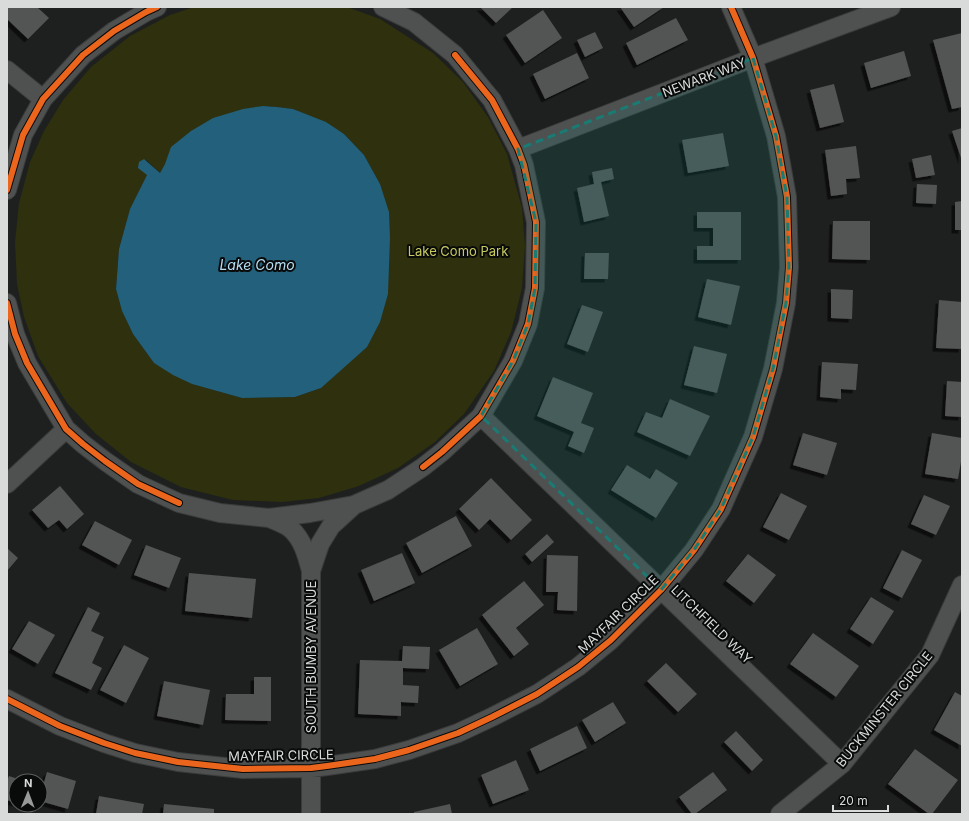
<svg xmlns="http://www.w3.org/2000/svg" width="969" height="821" viewBox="0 0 969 821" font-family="Inter,sans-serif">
<defs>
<filter id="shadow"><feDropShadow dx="-3.5" dy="3.5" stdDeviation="0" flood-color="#0009"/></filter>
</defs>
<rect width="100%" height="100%" fill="#1e201f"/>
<path fill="#2f300d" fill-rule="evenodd" d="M 194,7 L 347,7 L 380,19 L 433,53 L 463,82 L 488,117 L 507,154 L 522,208 L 525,246 L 522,288 L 511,332 L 494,371 L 464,414 L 435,442 L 398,468 L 359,486 L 319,498 L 282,502 L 233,500 L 181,487 L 131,462 L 96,434 L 67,403 L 38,356 L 24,317 L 17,284 L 15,242 L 19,203 L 30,162 L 44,131 L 63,100 L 91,67 L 130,36 L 170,15 ZM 263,106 L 277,107 L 293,109 L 344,134 L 364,155 L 380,184 L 321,388 L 295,397 L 242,398 L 192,384 L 154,363 L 133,334 L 122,311 L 116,289 L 119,249 L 130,209 L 147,175 L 145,159 L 160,173 L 165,164 Z"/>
<path fill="#22607b" d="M 263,106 L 277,107 L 293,109 L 326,122 L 344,134 L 364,155 L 380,184 L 389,212 L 390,238 L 388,294 L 380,322 L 367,347 L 321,388 L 295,397 L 242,398 L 192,384 L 173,375 L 154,363 L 133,334 L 122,311 L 116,289 L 119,249 L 130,209 L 147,175 L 138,168 L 139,162 L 144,159 L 160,173 L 165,164 L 171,147 L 191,131 L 213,118 L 243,109 Z"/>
<path fill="#525454" filter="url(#shadow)" d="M 7,7 L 37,7 L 49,18 L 28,39 L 7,19 Z
M 480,7 L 513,7 L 496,23 Z
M 620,7 L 664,7 L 634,27 Z
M 543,10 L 562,38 L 525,63 L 506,35 Z
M 676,18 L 688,40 L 637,65 L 626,43 Z
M 595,32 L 603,48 L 585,57 L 577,40 Z
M 962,33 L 962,107 L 952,109 L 933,40 Z
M 904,51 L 911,76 L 871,88 L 864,63 Z
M 577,53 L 589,78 L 545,99 L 533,74 Z
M 834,84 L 844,122 L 820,128 L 810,90 Z
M 962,128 L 962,161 L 952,131 Z
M 723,133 L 729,166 L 688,173 L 682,140 Z
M 856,146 L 860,178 L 846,179 L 847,194 L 831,196 L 825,150 Z
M 931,155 L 935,175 L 916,178 L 912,159 Z
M 612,168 L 614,179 L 601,182 L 609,216 L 584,222 L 577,188 L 594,184 L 592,172 Z
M 917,184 L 937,185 L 936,204 L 916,203 Z
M 962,201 L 962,230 L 955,230 L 955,202 Z
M 697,212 L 741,212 L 741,260 L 697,260 L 697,246 L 713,246 L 713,228 L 697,228 Z
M 833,221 L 870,221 L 870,260 L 832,259 Z
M 585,253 L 609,253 L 608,279 L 584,279 Z
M 707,279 L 740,286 L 731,325 L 698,317 Z
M 831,289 L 853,290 L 852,319 L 831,318 Z
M 939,300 L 962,302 L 962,349 L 936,348 Z
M 582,305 L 603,312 L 588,352 L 567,344 Z
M 694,346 L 727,354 L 717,393 L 684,385 Z
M 822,362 L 858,364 L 856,390 L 841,389 L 841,399 L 820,397 Z
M 553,377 L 593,393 L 581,423 L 594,428 L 584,453 L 568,446 L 574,432 L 537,416 Z
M 947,381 L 962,382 L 962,417 L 945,416 Z
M 670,399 L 710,416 L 690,456 L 637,432 L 646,412 L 662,418 Z
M 803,433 L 837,443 L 827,475 L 793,465 Z
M 932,433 L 962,438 L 962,456 L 958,479 L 925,474 Z
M 627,465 L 650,479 L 656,469 L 678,483 L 656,518 L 611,490 Z
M 491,478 L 532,520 L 511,540 L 490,519 L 479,530 L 459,509 Z
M 60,486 L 84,514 L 67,529 L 59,520 L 48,528 L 32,510 Z
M 781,493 L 807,506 L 789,540 L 763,527 Z
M 924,495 L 950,506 L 936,535 L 911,524 Z
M 456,516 L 472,546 L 422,573 L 406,543 Z
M 95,521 L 132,540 L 119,565 L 82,545 Z
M 547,534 L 554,542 L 532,562 L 525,554 Z
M 146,545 L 181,558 L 169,588 L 134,575 Z
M 7,548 L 18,558 L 7,571 Z
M 902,550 L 922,560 L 902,598 L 883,588 Z
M 402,553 L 415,583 L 374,601 L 361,570 Z
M 748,554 L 776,575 L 754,603 L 726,581 Z
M 547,555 L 578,556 L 577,611 L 557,610 L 558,592 L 546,592 Z
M 189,573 L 256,579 L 252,618 L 185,611 Z
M 524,581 L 544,605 L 516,628 L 529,644 L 514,656 L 482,615 Z
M 871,597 L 894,611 L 873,644 L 850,629 Z
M 88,607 L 100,613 L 91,631 L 104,637 L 92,663 L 102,668 L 91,690 L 55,673 Z
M 29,621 L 55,635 L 38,664 L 12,649 Z
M 477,628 L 498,664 L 460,686 L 439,650 Z
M 813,633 L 859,666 L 836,697 L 790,664 Z
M 124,645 L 149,658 L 126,703 L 100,690 Z
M 403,646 L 430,647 L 429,669 L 403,668 L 403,685 L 419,686 L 418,703 L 401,702 L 401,716 L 358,714 L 360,660 L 402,661 Z
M 666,663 L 697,694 L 678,712 L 647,681 Z
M 254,677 L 271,677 L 271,721 L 225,720 L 226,694 L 254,694 Z
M 164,681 L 210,690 L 203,725 L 157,716 Z
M 955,692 L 962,696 L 962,746 L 934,730 Z
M 613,702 L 626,723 L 595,742 L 582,720 Z
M 577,726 L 587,748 L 540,771 L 530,749 Z
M 736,731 L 763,760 L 752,771 L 724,742 Z
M 915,749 L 958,780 L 932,814 L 929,814 L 888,784 Z
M 516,760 L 529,790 L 493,804 L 481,775 Z
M 47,772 L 76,781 L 68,809 L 40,801 L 40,785 L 43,786 Z
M 713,772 L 727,790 L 695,814 L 692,814 L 679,797 Z
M 9,776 L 24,781 L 16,781 L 16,803 L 7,800 L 7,781 Z
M 99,796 L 144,804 L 142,814 L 96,814 Z
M 164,804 L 214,809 L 214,814 L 163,814 Z
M 450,804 L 452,814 L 414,814 L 414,812 Z"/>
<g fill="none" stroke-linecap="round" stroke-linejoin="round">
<defs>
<path id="minor" d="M 7,70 L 43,99
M 518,149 L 753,58 L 891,7
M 7,190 L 23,135 L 43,99 L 83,55 L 114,31 L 146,12 L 157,7
M 7,303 L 15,334 L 27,363 L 66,429 L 83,444 L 105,461 L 138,484 L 179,503 L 220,513 L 269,518 L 310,513 L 354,505 L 388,490 L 423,467 L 442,452 L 481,416 L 513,361 L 528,324 L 535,288 L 536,222 L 524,165 L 518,149 L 492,100 L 455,55 L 414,22 L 383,7
M 481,416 L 842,764
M 7,484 L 66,429
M 269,518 C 276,521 285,524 291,529 C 303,540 307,556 311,571
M 7,699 L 60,726 L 104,743 L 135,753 L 178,762 L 243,769 L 311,768 L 327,766 L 375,759 L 409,750 L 458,733 L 492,717 L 537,694 L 578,667 L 611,640 L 661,590 L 694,550 L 721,509 L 753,437 L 773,369 L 786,303 L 789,267 L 787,197 L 776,136 L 753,58 L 731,7
M 311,814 L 311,571 L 320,544 L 331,526 L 354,505
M 780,814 L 842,764 L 930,655 L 962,585"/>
</defs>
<use href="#minor" stroke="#3a3c3b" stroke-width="20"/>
<use href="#minor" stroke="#4f5151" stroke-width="18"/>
<defs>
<path id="cycleway" d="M 7,190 L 23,135 L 43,99 L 83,55 L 114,31 L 146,12 L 157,7
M 7,303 L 15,334 L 27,363 L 66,429 L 83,444 L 105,461 L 138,484 L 179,503
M 423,467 L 442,452 L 481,416 L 513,361 L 528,324 L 535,288 L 536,222 L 524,165 L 518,149 L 492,100 L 455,55
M 7,699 L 60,726 L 104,743 L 135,753 L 178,762 L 243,769 L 311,768 L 327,766 L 375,759 L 409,750 L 458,733 L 492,717 L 537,694 L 578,667 L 611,640 L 661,590 L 694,550 L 721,509 L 753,437 L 773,369 L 786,303 L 789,267 L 787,197 L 776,136 L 753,58 L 731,7"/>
</defs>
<use href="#cycleway" stroke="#090a0a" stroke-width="8"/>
<use href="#cycleway" stroke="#eb651d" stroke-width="6"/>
</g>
<path fill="#197b73" fill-opacity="0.2" stroke="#197b73" stroke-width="3" stroke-dasharray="8 5" stroke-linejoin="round" d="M 753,58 L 776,136 L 787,197 L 789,267 L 786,303 L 773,369 L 753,437 L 721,509 L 694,550 L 661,590 L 481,416 L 513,361 L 528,324 L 535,288 L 536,222 L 518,149 Z"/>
<g text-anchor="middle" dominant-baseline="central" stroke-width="4" stroke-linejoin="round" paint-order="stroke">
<g font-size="13" fill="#d8dbda" stroke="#090a0a">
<text transform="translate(704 77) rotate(-21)">NEWARK WAY</text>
<text transform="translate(618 614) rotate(-44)">MAYFAIR CIRCLE</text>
<text transform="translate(712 624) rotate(44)">LITCHFIELD WAY</text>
<text transform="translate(311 657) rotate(-90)">SOUTH BUMBY AVENUE</text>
<text transform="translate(884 709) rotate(-51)">BUCKMINSTER CIRCLE</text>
<text transform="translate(281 755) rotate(-1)">MAYFAIR CIRCLE</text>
</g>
<g font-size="13" fill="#c7cb5e" stroke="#090a0a">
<text x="458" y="251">Lake Como Park</text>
</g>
<g font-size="14" font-style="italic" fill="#b5def4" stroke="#090a0a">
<text x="257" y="264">Lake Como</text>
</g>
</g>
<rect width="969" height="821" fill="none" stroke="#d8dbda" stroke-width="16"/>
<g transform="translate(28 793) rotate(1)"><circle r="19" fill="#090a0a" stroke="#5c5e5d"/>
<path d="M0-3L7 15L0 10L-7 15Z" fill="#979a99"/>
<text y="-6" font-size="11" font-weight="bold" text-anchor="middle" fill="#d8dbda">N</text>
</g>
<path d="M833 805v6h55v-6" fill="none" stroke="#d8dbda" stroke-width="2"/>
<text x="839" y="805" font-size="12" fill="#d8dbda" stroke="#090a0a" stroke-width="3" paint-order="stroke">20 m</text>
</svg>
